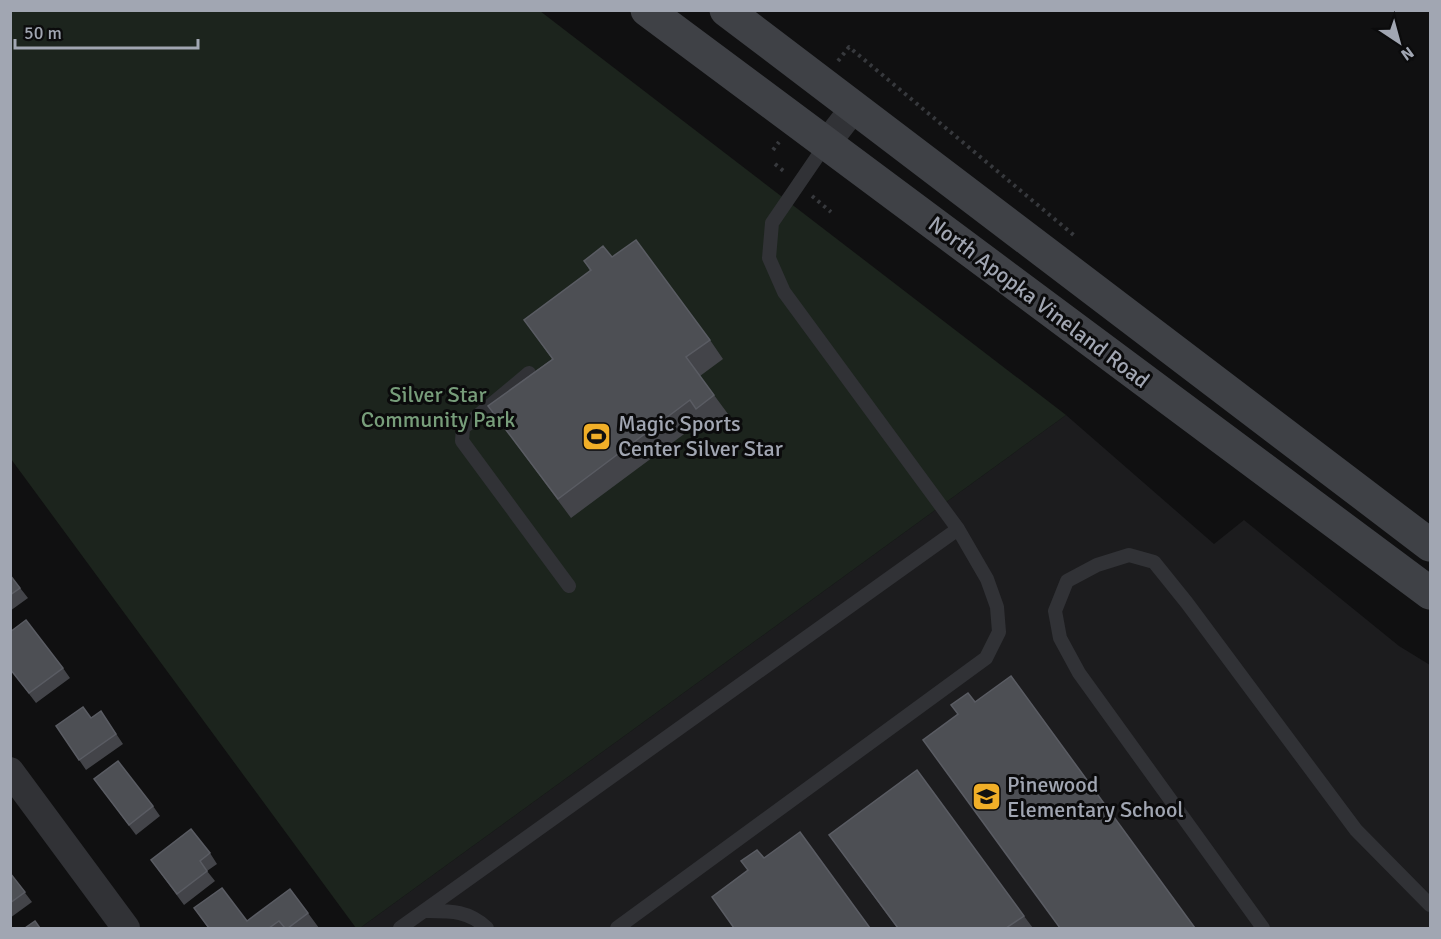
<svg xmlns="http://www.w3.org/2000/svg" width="1441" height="939" viewBox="0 0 1441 939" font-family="Signika,sans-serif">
<rect width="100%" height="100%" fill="#101011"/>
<path fill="#1c1c1e" d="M 1066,415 L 1214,544 L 1244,520 L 1399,646 L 1430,665 L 1430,928 L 360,928 Z"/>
<path fill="#1c241d" d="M 10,11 L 540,11 L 1066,415 L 360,928 L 356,928 L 11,459 Z"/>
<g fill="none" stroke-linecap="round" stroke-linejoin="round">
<path stroke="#37393d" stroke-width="4" stroke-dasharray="3 4.5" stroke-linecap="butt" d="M 838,61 L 849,47 L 1076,237
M 773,150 L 779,142
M 775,164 L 786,173
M 812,196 L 831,212"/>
<path stroke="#313236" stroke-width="14" d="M 529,373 L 463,428 L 462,441 L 569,586
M 424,911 C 450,911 468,910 487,928
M 400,928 L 958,529
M 617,928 L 986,658 L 999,632 L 997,607 L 987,579 L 958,529 L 784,292 L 769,258 L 772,223 L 826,144
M 1263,928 L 1079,673 L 1060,638 L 1055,611 L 1067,581 L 1097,565 L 1129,555 L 1154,562 L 1187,603 L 1356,830 L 1430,905"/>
<path stroke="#313236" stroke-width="28" d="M 826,144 L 854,108
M 10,771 L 126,928"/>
<path stroke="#3f4146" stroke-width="33" d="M 647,10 L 1430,593
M 726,10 L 1430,545"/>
</g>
<path fill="#434449" d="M 612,257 L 710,340 L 723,359 L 700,376 L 728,414 L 710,428 L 703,420 L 571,518 L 488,406 L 552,359 L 524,320 L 590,271 L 584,261 Z
M 10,575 L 28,598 L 10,611 Z
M 63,668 L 70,678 L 36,703 L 10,669 Z
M 101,711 L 123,744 L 86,770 L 56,726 L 91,718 Z
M 94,779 L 153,806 L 160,816 L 136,835 Z
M 829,835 L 1024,916 L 1033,928 L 897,928 Z
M 210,853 L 217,864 L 207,871 L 215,881 L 184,905 L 151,860 Z
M 10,873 L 32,902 L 10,918 Z
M 194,908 L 247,921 L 308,913 L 319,928 L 208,928 Z"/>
<path fill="#4d4f54" stroke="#5a5c63" stroke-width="1.5" d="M 636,240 L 710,340 L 686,357 L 714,395 L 696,409 L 690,400 L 558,499 L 488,406 L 553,359 L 524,320 L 591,270 L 584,261 L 603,246 L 612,257 Z
M 10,575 L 20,588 L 10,595 Z
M 26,620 L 63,668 L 29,693 L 10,669 L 10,632 Z
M 1011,676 L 1195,928 L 1060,928 L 923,740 L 958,714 L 951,705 L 968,693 L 975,702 Z
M 83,707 L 91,718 L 101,711 L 116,734 L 79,760 L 56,726 Z
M 118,761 L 153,806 L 129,825 L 94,779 Z
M 917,770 L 1024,916 L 1006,928 L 898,928 L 829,835 Z
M 191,829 L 210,853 L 200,861 L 207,871 L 177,894 L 151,860 Z
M 800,832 L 870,928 L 734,928 L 712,897 L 748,870 L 741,861 L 757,850 L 764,858 Z
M 10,873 L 25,892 L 10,903 Z
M 222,888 L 247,921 L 290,889 L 308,913 L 288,928 L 285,928 L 279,921 L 269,928 L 209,928 L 194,908 Z
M 35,921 L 40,928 L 25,928 Z"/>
<defs>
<symbol id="stadium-square" viewBox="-11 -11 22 22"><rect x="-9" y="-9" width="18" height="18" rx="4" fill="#f1af28" stroke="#0b0b0c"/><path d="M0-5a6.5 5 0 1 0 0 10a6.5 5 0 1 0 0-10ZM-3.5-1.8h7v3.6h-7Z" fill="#111"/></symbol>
<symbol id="school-square" viewBox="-11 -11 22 22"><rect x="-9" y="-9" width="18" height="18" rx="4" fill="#f1af28" stroke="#0b0b0c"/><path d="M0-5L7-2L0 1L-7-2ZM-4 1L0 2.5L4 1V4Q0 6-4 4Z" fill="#111"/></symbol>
</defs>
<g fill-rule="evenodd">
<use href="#stadium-square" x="580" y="420" width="33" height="33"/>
<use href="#school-square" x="970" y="780" width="33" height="33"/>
</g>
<g text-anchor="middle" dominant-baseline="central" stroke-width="6" stroke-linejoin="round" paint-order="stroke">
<g font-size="22" fill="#a1a6b2" stroke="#0b0b0c">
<text transform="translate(1039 302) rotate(37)">North Apopka Vineland Road</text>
</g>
<g font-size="22" fill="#779d7a" stroke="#0b0b0c">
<text x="438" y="394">Silver Star<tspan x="438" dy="25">Community Park</tspan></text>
</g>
<g font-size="22" fill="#a1a6b2" stroke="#0b0b0c" text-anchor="start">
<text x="618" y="423">Magic Sports<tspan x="618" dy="25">Center Silver Star</tspan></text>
<text x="1007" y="784">Pinewood<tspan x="1007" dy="25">Elementary School</tspan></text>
</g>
</g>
<rect width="1441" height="939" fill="none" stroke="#a1a6b2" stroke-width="24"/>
<g transform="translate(1399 42) rotate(144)" stroke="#0b0b0c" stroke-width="4.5" paint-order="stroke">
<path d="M0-4.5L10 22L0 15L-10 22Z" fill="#a1a6b2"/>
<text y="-9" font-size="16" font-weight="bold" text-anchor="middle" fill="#a1a6b2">N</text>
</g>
<path d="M15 39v9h183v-9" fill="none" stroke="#a1a6b2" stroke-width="3"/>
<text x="24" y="39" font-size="18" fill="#a1a6b2" stroke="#0b0b0c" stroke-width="4.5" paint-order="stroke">50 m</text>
</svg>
